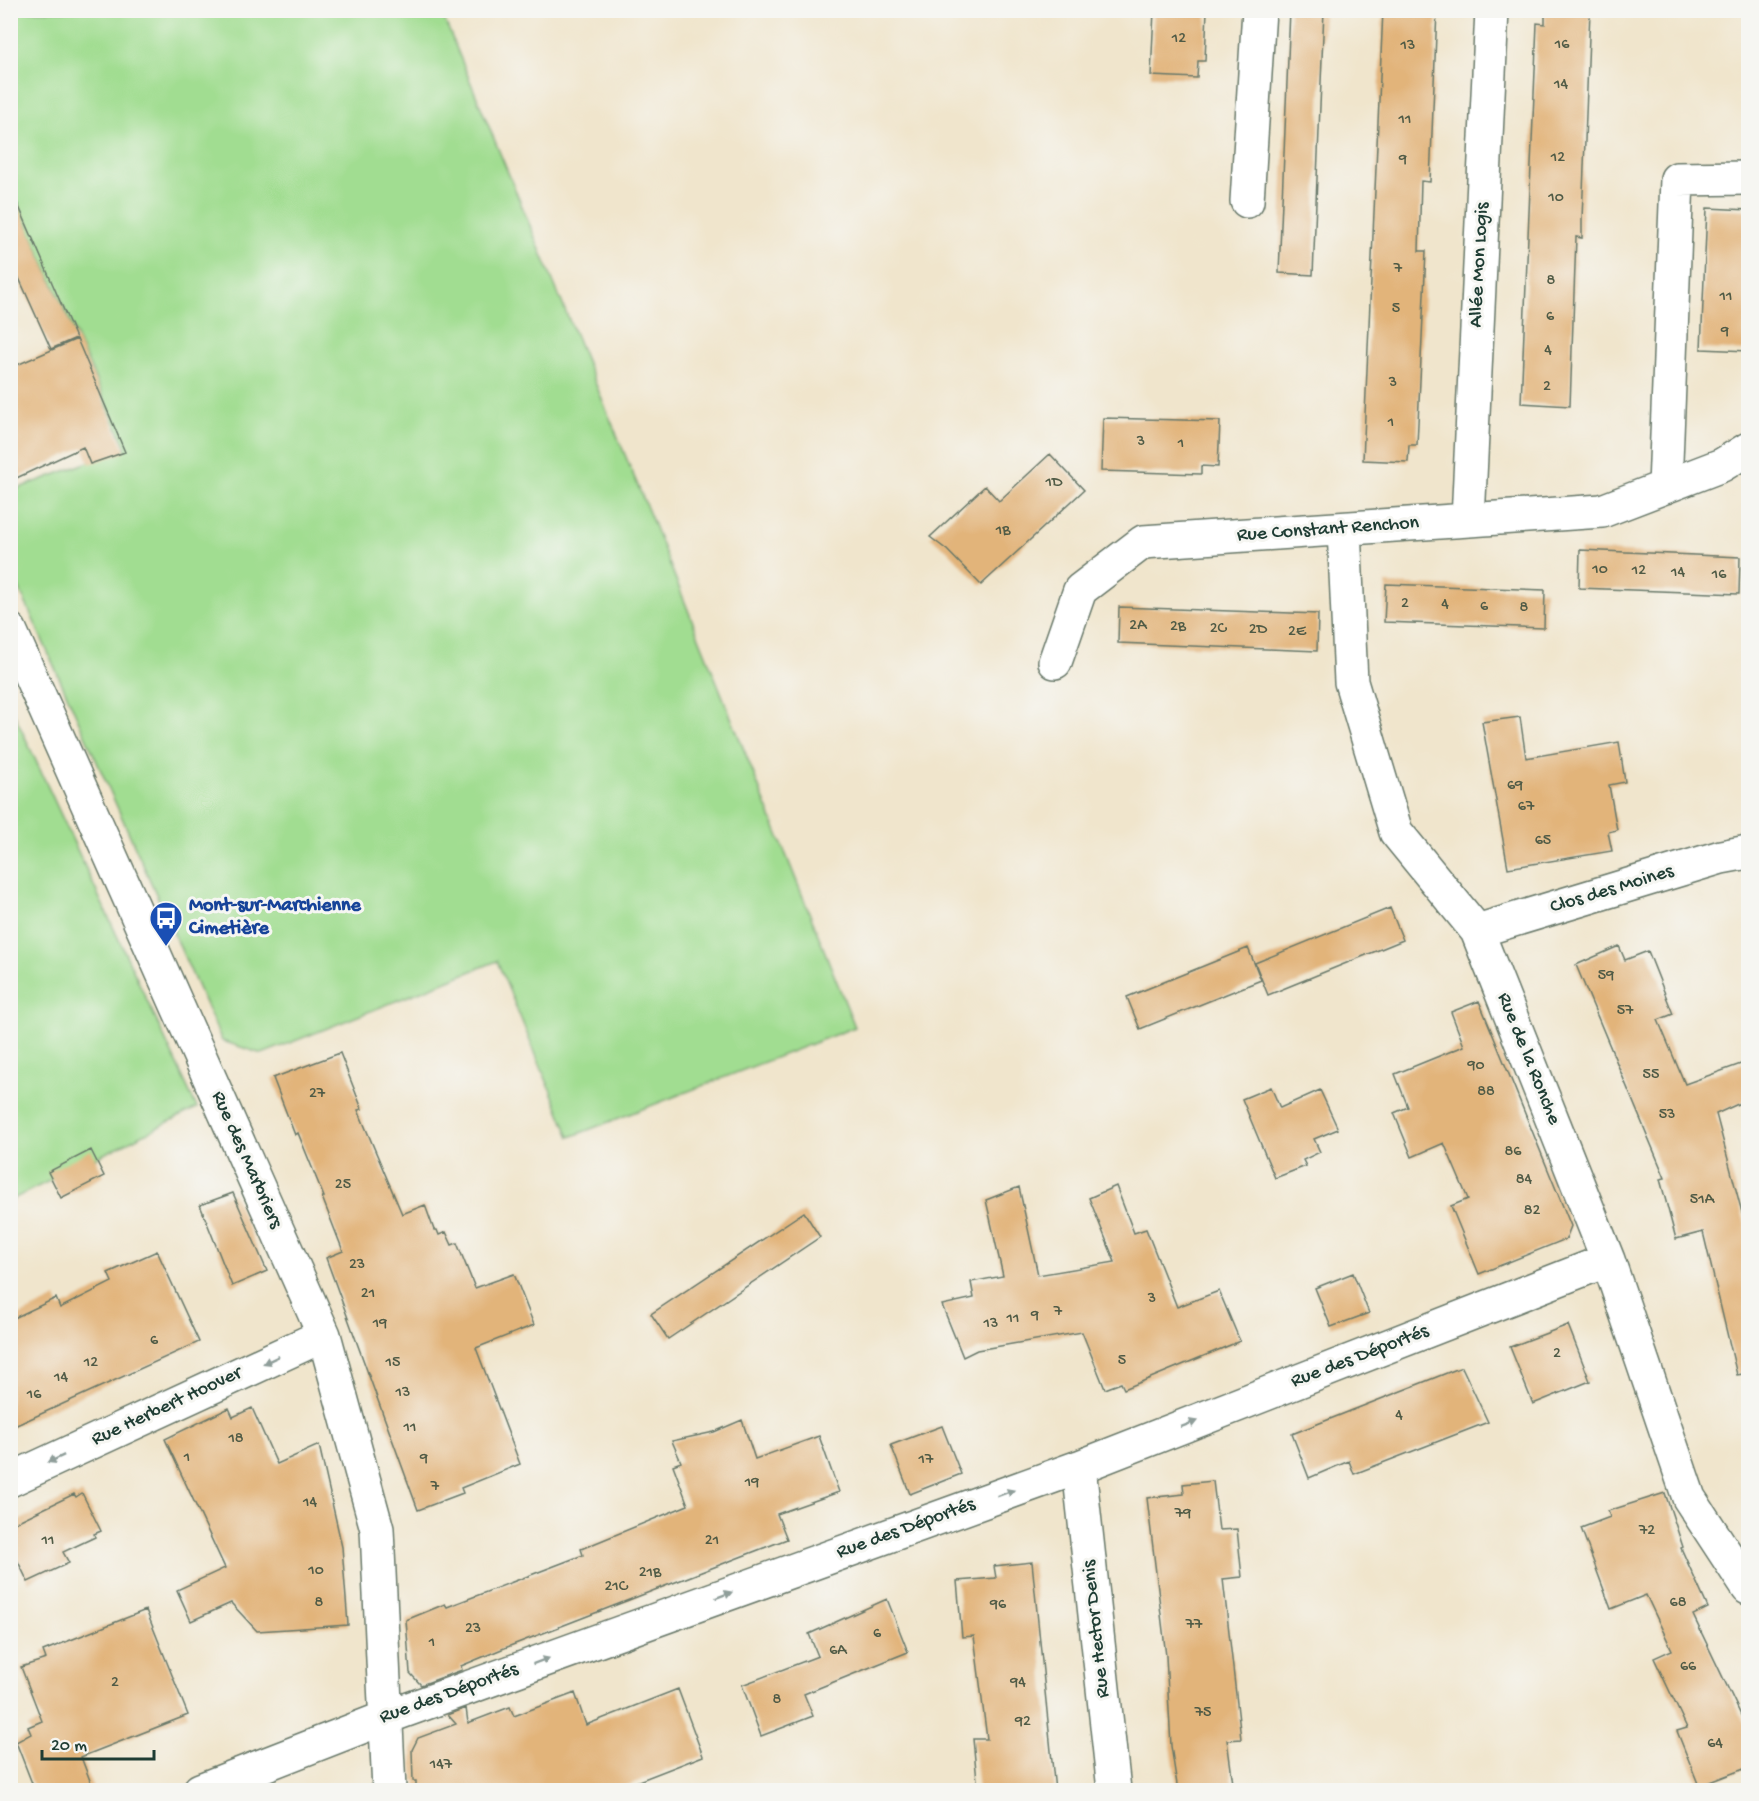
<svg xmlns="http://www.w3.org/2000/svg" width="1759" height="1801" viewBox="0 0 1759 1801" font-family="'Gochi Hand',sans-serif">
<rect width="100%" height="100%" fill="#f6f6f2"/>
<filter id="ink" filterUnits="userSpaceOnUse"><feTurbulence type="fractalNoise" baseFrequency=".0167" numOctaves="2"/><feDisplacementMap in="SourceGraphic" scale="12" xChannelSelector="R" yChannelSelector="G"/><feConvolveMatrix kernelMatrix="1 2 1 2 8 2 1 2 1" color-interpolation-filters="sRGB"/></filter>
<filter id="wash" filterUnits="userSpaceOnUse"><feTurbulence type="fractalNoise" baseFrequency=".008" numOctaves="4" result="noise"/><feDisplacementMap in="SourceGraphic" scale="24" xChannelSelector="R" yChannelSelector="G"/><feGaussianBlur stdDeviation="1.35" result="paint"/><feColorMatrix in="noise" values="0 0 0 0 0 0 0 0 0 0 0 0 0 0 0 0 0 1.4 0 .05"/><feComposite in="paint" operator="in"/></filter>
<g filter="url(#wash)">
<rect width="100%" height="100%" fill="#f0e5cc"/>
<path fill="#a1dd91" stroke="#608d62" stroke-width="1.5" d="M 10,11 L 441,11 L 650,515 L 855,1027 L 570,1137 L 497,961 L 262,1054 L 222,1041 L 11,570 L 11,491 L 126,448 L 11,189 Z
M 10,705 L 197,1108 L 11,1200 L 10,1200 Z"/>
<g id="blocks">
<path fill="#e2b47a" d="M 1154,10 L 1207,10 L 1205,61 L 1198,61 L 1197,78 L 1151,76 Z
M 1290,10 L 1324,10 L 1313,275 L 1279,273 Z
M 1383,10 L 1437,10 L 1430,182 L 1421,181 L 1419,251 L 1426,251 L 1417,445 L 1409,445 L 1408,462 L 1363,460 Z
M 1545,10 L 1590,10 L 1582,219 L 1582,238 L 1576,237 L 1570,406 L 1521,403 L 1537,23 L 1545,24 Z
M 10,186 L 76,338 L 51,349 L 10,258 Z
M 1707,208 L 1749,210 L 1749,351 L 1701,349 Z
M 77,339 L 125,452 L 90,464 L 83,447 L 10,481 L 10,368 Z
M 1103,418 L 1220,421 L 1218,467 L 1201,466 L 1201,474 L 1101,471 Z
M 1050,454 L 1084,490 L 981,585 L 947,550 L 930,537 L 985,486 L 999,501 Z
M 1580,550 L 1740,557 L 1739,594 L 1579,588 Z
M 1386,584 L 1545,590 L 1544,628 L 1384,622 Z
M 1119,607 L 1318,614 L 1317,651 L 1118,643 Z
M 1520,717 L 1526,758 L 1619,742 L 1625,782 L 1609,785 L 1617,830 L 1608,832 L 1612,851 L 1508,868 L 1482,722 Z
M 1390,908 L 1403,940 L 1268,995 L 1255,963 Z
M 1619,946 L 1625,960 L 1648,951 L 1673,1014 L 1658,1020 L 1685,1084 L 1749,1061 L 1749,1099 L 1716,1114 L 1749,1239 L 1749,1373 L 1737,1375 L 1703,1232 L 1676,1239 L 1660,1179 L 1665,1178 L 1576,965 Z
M 1248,948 L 1261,980 L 1140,1029 L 1127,997 Z
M 1479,1001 L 1571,1226 L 1566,1239 L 1479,1274 L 1451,1206 L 1468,1199 L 1444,1143 L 1412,1157 L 1394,1113 L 1408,1107 L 1395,1074 L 1464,1046 L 1451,1012 Z
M 340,1053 L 362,1109 L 358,1110 L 402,1214 L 425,1205 L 434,1230 L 437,1230 L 439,1235 L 446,1232 L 452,1245 L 457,1243 L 475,1288 L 514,1274 L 534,1325 L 476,1348 L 520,1464 L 461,1488 L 463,1493 L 418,1510 L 326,1258 L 343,1251 L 322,1197 L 324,1197 L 298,1133 L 295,1135 L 273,1078 Z
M 1271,1087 L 1280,1108 L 1320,1090 L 1338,1129 L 1314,1139 L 1320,1152 L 1303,1160 L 1306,1166 L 1275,1178 L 1242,1099 Z
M 91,1150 L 104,1176 L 61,1198 L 48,1172 Z
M 1116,1186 L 1134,1233 L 1146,1229 L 1177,1307 L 1219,1291 L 1240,1341 L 1124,1389 L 1121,1383 L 1105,1389 L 1082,1332 L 977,1350 L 963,1357 L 942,1305 L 974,1298 L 971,1282 L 1003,1276 L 986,1200 L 1019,1187 L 1038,1275 L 1115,1262 L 1089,1198 Z
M 233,1193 L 267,1271 L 232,1286 L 200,1205 Z
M 804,1212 L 820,1237 L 668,1339 L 651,1314 Z
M 157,1251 L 199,1342 L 10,1428 L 10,1320 L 56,1298 L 60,1308 L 112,1282 L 108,1273 Z
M 1353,1273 L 1369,1313 L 1331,1327 L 1315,1288 Z
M 1568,1325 L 1590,1381 L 1533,1404 L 1510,1347 Z
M 1462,1367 L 1488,1422 L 1354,1474 L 1349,1461 L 1309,1478 L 1292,1434 Z
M 229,1408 L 233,1417 L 252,1408 L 277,1464 L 319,1445 L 342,1547 L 348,1625 L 257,1631 L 231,1603 L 191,1621 L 177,1590 L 225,1568 L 165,1439 Z
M 742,1420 L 755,1459 L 819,1436 L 839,1492 L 777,1514 L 787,1539 L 502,1649 L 461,1666 L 462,1670 L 421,1685 L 410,1673 L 406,1620 L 445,1604 L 447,1607 L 583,1555 L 581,1549 L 688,1505 L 673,1465 L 681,1462 L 672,1441 L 714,1432 Z
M 942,1426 L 961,1474 L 910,1494 L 891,1445 Z
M 1213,1481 L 1219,1530 L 1237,1529 L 1242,1577 L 1223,1579 L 1241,1739 L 1227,1740 L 1234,1791 L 1178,1791 L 1171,1746 L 1166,1656 L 1147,1498 L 1184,1494 L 1183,1484 Z
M 82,1493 L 101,1531 L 94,1534 L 95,1537 L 63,1552 L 69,1563 L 28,1582 L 10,1545 L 10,1525 L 74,1494 L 76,1497 Z
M 1665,1493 L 1683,1547 L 1681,1548 L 1708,1608 L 1693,1615 L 1749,1732 L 1749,1767 L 1699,1786 L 1677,1731 L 1687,1728 L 1654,1658 L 1672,1650 L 1646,1595 L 1611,1609 L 1581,1528 L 1610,1517 L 1608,1511 Z
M 1032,1562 L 1055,1791 L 978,1791 L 973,1739 L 987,1739 L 974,1636 L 962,1637 L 957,1581 L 996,1578 L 994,1566 Z
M 887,1599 L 908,1652 L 804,1694 L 813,1716 L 761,1736 L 742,1685 L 818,1656 L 809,1634 Z
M 146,1610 L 188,1715 L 81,1757 L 94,1791 L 35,1791 L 16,1742 L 31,1734 L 28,1727 L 42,1721 L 21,1667 L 46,1659 L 43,1651 Z
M 678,1689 L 703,1756 L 613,1791 L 416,1791 L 416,1781 L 413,1781 L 412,1750 L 418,1738 L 456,1724 L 448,1715 L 466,1708 L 468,1723 L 510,1707 L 514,1716 L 575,1693 L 586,1725 Z"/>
</g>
</g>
<g filter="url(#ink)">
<use href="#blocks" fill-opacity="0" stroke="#687869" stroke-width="1.5"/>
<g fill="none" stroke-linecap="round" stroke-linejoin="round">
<defs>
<path id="minor" d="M 1247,201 L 1259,10
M 1665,487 L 1677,179 L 1748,178
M 1468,520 L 1492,10
M 1344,529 L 1351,682 L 1396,832 L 1477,931 L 1608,1260 L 1689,1498 L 1748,1588
M 10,630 L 324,1335 L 377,1529 L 389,1790
M 1055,662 L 1080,590 L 1143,542 L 1602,511 L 1722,465 L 1748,449
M 1477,931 L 1721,857 L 1748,852
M 1079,1467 L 1114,1790
M 10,1480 L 324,1335
M 200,1790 L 387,1717 L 1079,1467 L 1608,1260"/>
</defs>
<use href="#minor" stroke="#687869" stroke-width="36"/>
<use href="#minor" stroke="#fff" stroke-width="33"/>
</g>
<defs><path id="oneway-solid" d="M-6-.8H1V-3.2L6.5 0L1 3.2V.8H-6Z" transform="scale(1.5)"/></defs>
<g fill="#8f9e9a">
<use href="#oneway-solid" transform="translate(271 1360) rotate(155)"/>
<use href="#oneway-solid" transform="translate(1189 1424) rotate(-21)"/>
<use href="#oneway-solid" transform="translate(56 1459) rotate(155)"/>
<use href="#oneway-solid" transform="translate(1006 1493) rotate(-20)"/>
<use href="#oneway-solid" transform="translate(724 1595) rotate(-20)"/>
<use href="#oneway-solid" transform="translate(541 1661) rotate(-20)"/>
</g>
</g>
<defs>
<symbol id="bus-pin" viewBox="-11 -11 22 30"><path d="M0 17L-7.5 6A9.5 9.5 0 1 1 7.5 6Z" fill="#1a4fb4" stroke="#f6f6f2"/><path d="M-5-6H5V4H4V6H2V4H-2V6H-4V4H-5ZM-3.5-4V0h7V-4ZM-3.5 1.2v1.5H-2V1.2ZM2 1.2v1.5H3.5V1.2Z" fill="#fff"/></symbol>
</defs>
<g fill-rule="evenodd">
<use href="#bus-pin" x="147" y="899" width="38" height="52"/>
</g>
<g text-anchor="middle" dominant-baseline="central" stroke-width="6" stroke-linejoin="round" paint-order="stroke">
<g font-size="16" fill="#505b46">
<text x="1179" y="39">12</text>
<text x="1562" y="45">16</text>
<text x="1408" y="46">13</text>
<text x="1561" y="85">14</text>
<text x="1405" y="120">11</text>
<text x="1558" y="158">12</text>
<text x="1403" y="160">9</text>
<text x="1556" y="198">10</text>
<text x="1398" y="269">7</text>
<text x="1551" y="281">8</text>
<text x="1726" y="297">11</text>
<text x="1396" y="309">5</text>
<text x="1550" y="317">6</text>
<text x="1725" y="332">9</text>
<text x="1548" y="351">4</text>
<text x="1393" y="383">3</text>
<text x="1547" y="387">2</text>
<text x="1391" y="423">1</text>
<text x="1141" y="442">3</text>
<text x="1181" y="444">1</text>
<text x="1054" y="483">1D</text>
<text x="1003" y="531">1B</text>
<text x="1600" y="570">10</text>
<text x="1639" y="571">12</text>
<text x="1678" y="573">14</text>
<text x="1719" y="575">16</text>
<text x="1405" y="604">2</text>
<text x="1445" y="605">4</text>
<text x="1484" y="607">6</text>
<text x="1524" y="608">8</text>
<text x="1138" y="626">2A</text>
<text x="1178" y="627">2B</text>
<text x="1218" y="629">2C</text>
<text x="1258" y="630">2D</text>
<text x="1297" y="632">2E</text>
<text x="1515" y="786">69</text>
<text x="1526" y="807">67</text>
<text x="1543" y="841">65</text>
<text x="1606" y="976">59</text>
<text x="1625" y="1011">57</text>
<text x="1476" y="1066">90</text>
<text x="1651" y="1075">55</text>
<text x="1486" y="1092">88</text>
<text x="317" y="1094">27</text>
<text x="1667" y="1115">53</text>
<text x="1513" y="1152">86</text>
<text x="1524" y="1180">84</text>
<text x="343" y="1185">25</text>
<text x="1702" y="1200">51A</text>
<text x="1532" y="1211">82</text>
<text x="357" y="1265">23</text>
<text x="368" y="1294">21</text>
<text x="1152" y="1299">3</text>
<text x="1058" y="1312">7</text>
<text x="1035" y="1316">9</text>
<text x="1013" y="1319">11</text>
<text x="380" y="1324">19</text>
<text x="991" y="1324">13</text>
<text x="154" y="1341">6</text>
<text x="1557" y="1354">2</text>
<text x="1122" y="1361">5</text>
<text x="91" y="1363">12</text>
<text x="393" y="1363">15</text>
<text x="61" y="1378">14</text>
<text x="403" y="1393">13</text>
<text x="34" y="1395">16</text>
<text x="1399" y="1416">4</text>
<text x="410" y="1428">11</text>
<text x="236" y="1439">18</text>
<text x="187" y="1458">1</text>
<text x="424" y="1459">9</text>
<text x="926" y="1460">17</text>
<text x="752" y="1483">19</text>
<text x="435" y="1487">7</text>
<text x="310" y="1503">14</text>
<text x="1183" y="1514">79</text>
<text x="1647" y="1531">72</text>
<text x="48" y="1541">11</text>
<text x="712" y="1541">21</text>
<text x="316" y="1571">10</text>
<text x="650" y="1573">21B</text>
<text x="616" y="1587">21C</text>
<text x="319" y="1603">8</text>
<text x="1678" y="1603">68</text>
<text x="998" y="1605">96</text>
<text x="1194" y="1625">77</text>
<text x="473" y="1629">23</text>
<text x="877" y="1634">6</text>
<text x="432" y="1643">1</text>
<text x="838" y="1651">6A</text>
<text x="1688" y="1667">66</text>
<text x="115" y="1683">2</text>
<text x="1018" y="1683">94</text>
<text x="777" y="1700">8</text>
<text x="1203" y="1713">75</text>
<text x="1023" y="1722">92</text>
<text x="1715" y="1744">64</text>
<text x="441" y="1765">147</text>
</g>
<g font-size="20" fill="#1f3d34" stroke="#f6f6f2">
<text transform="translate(1480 265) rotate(-87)">Allée Mon Logis</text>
<text transform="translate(1328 530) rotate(-4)">Rue Constant Renchon</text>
<text transform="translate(1612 890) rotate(-17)">Clos des Moines</text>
<text transform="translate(1528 1059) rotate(68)">Rue de la Ronche</text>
<text transform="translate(246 1160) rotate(66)">Rue des Marbriers</text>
<text transform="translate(1360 1357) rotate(-21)">Rue des Déportés</text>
<text transform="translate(167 1407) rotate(-25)">Rue Herbert Hoover</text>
<text transform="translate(906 1529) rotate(-20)">Rue des Déportés</text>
<text transform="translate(1097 1629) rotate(-96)">Rue Hector Denis</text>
<text transform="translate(449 1694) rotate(-20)">Rue des Déportés</text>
</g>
<g font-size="20" font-weight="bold" fill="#164399" stroke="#f6f6f2" text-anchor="start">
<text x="189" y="906">Mont-sur-Marchienne<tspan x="189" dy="23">Cimetière</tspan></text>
</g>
</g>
<rect width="1759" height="1801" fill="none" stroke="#f6f6f2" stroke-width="36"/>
<path d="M42 1750v9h112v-9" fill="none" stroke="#1f3d34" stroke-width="3"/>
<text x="51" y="1750" font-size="18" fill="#1f3d34" stroke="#f6f6f2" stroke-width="4.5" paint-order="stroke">20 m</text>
</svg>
